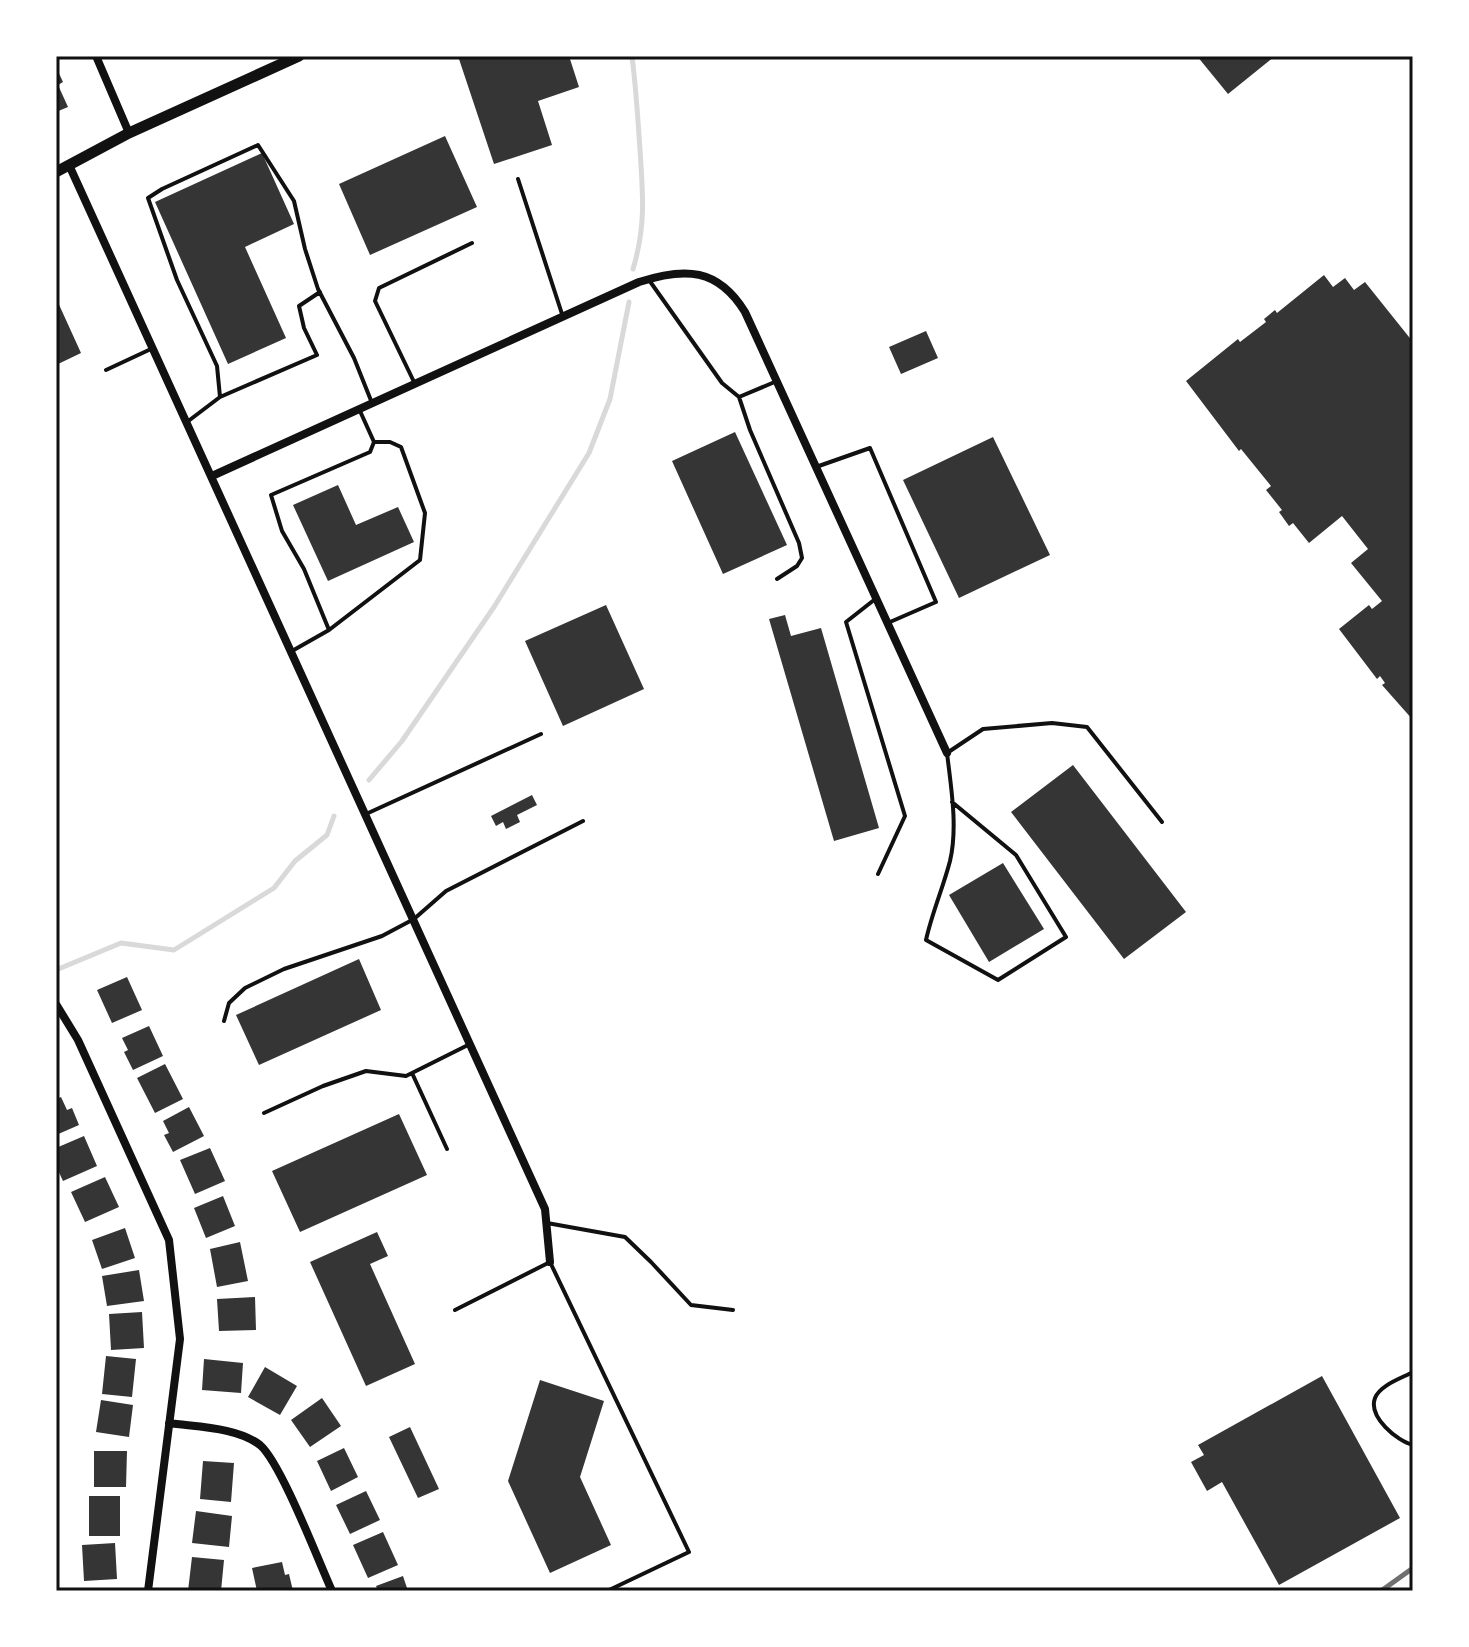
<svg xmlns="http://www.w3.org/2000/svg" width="1469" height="1647" viewBox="0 0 1469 1647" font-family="Mulish,sans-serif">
<rect width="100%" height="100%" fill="#fff"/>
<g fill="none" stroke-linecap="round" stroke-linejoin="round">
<path stroke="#d9d9d9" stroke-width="5" d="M 632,56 C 636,88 638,119 640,150 C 643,195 646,226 633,269
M 369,780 L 402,741 L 494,607 L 589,453 L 610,399 L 629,302
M 56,970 L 121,943 L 174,950 L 274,888 L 295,861 L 327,835 L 334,816"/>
</g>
<path fill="#353535" d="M 458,56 L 569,56 L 579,87 L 538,101 L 552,145 L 494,164 Z
M 1197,56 L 1275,56 L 1228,94 Z
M 56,67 L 63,82 L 58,85 L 68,107 L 56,112 Z
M 445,136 L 477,207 L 370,255 L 339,184 Z
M 262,153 L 294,224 L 245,247 L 286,338 L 228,364 L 155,202 Z
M 1324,275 L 1333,287 L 1345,278 L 1354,290 L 1365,282 L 1413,342 L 1413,720 L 1382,685 L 1385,683 L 1380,676 L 1377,679 L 1339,629 L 1369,605 L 1372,609 L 1382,601 L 1351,563 L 1368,549 L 1342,516 L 1309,543 L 1293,523 L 1289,526 L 1279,512 L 1282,510 L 1266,490 L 1271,486 L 1241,449 L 1239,451 L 1186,381 L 1238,339 L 1240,342 L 1266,322 L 1264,319 L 1275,310 L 1277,313 Z
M 56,298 L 81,353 L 56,365 Z
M 926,331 L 938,358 L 901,374 L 889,347 Z
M 735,432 L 787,545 L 723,574 L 672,461 Z
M 993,437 L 1050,555 L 959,598 L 903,480 Z
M 338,485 L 356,525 L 398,507 L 414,542 L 328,581 L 293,505 Z
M 606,605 L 644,689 L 563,726 L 525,641 Z
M 785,615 L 791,636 L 821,628 L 879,828 L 834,841 L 769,619 Z
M 1073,765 L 1186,912 L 1124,959 L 1011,812 Z
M 532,795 L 537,805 L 517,815 L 520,822 L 506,829 L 503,822 L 496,826 L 491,816 Z
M 1003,863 L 1044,929 L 989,962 L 949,895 Z
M 359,959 L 381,1010 L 259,1065 L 236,1015 Z
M 127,977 L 142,1010 L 112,1023 L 97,990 Z
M 149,1026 L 163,1056 L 133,1070 L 124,1052 L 128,1050 L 122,1038 Z
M 165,1064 L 183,1099 L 155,1113 L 137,1078 Z
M 61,1097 L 67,1110 L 72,1108 L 79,1125 L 56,1135 L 56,1099 Z
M 189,1107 L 204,1136 L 173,1152 L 164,1135 L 169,1133 L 163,1121 Z
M 399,1114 L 427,1175 L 300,1232 L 272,1171 Z
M 84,1136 L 97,1166 L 63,1181 L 56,1166 L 56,1148 Z
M 210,1148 L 225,1181 L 195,1194 L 180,1160 Z
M 105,1177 L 119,1207 L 85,1222 L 71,1192 Z
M 223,1196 L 235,1226 L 206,1238 L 194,1208 Z
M 125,1228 L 135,1258 L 102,1269 L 92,1240 Z
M 377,1232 L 388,1256 L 370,1264 L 415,1364 L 366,1386 L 310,1262 Z
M 240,1242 L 248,1281 L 217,1287 L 210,1249 Z
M 139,1270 L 144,1301 L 107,1306 L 102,1276 Z
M 255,1297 L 256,1330 L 219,1331 L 217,1299 Z
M 142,1312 L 144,1348 L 111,1350 L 109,1314 Z
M 106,1356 L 136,1359 L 132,1397 L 102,1394 Z
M 204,1359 L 243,1363 L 241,1393 L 202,1390 Z
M 265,1367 L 297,1386 L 280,1415 L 248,1397 Z
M 1322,1376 L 1400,1518 L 1279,1585 L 1222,1482 L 1207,1491 L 1191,1462 L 1204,1455 L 1198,1445 Z
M 540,1380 L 604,1401 L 580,1477 L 611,1545 L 550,1573 L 508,1481 Z
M 322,1398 L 341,1426 L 310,1447 L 291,1420 Z
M 101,1400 L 133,1405 L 129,1437 L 96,1432 Z
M 410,1427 L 439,1489 L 418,1498 L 389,1437 Z
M 344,1448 L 358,1477 L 331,1491 L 317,1461 Z
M 94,1451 L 127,1451 L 126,1487 L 94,1487 Z
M 203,1461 L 234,1463 L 231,1502 L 200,1499 Z
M 366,1491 L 380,1520 L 350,1534 L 336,1505 Z
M 89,1496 L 120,1496 L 120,1536 L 89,1536 Z
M 196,1511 L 232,1516 L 229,1547 L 192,1543 Z
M 383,1532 L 398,1565 L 368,1578 L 353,1545 Z
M 115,1543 L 117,1579 L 84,1581 L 82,1545 Z
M 192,1557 L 224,1560 L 221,1591 L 188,1591 Z
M 282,1562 L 285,1575 L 289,1574 L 293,1591 L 257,1591 L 252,1568 Z
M 403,1576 L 408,1591 L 378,1591 L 376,1586 Z"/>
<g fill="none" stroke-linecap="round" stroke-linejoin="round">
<path stroke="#111" stroke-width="4" d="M 518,179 L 563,317
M 649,280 L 722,383 L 739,397 L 777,381
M 106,370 L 151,349
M 415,384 L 375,301 L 379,288 L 472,243
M 220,397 L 317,355 L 304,328 L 299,306 L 320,292
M 739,397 L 750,430 L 799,543 L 802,558 L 797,566 L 777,579
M 187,422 L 220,397 L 217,366 L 177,280 L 148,198 L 162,189 L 258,145 L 294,201 L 305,249 L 318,289 L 354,358 L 372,403
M 816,467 L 870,448 L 936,602 L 890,622
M 874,600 L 846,622 L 905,816 L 878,874
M 329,630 L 420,560 L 425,513 L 401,447 L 390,442 L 374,442
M 292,651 L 329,630 L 304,569 L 282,531 L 271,495 L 370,452 L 374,442 L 360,411
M 952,802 L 1016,855 L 1066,937 L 998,980 L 926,940 C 932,913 943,888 950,861 C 958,827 951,787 947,753 L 983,729 L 1052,723 L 1087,727 L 1162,822
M 366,814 L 541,734
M 224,1021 L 229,1003 L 245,988 L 284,969 L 382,936 L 414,919 L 446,891 L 583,821
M 412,1073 L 447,1149
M 264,1113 L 323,1086 L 366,1071 L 406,1076 L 468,1045
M 547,1223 L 625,1237 L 651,1262 L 691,1305 L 733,1310
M 455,1310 L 550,1262 L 689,1552 L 607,1591
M 1413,1372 C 1402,1378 1380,1385 1375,1398 C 1368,1417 1397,1441 1413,1445"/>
<path stroke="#111" stroke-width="8" d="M 96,56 L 129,133
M 69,165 L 545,1209 L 550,1262
M 212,476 L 639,282 C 685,267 718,268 745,312 L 947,753
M 56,1004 L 78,1040 L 169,1240 L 180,1339 L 148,1591
M 169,1423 C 196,1427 237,1427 260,1445 C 281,1463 318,1560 332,1591"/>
<path stroke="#111" stroke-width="11" d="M 56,172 L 129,133 L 299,56"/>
<path stroke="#707070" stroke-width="5" d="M 1381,1591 L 1413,1568"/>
</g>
<rect width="1469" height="1647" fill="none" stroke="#ffffff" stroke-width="116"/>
<rect x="58" y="58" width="1353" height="1531" fill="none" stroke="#111" stroke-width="3"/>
</svg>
